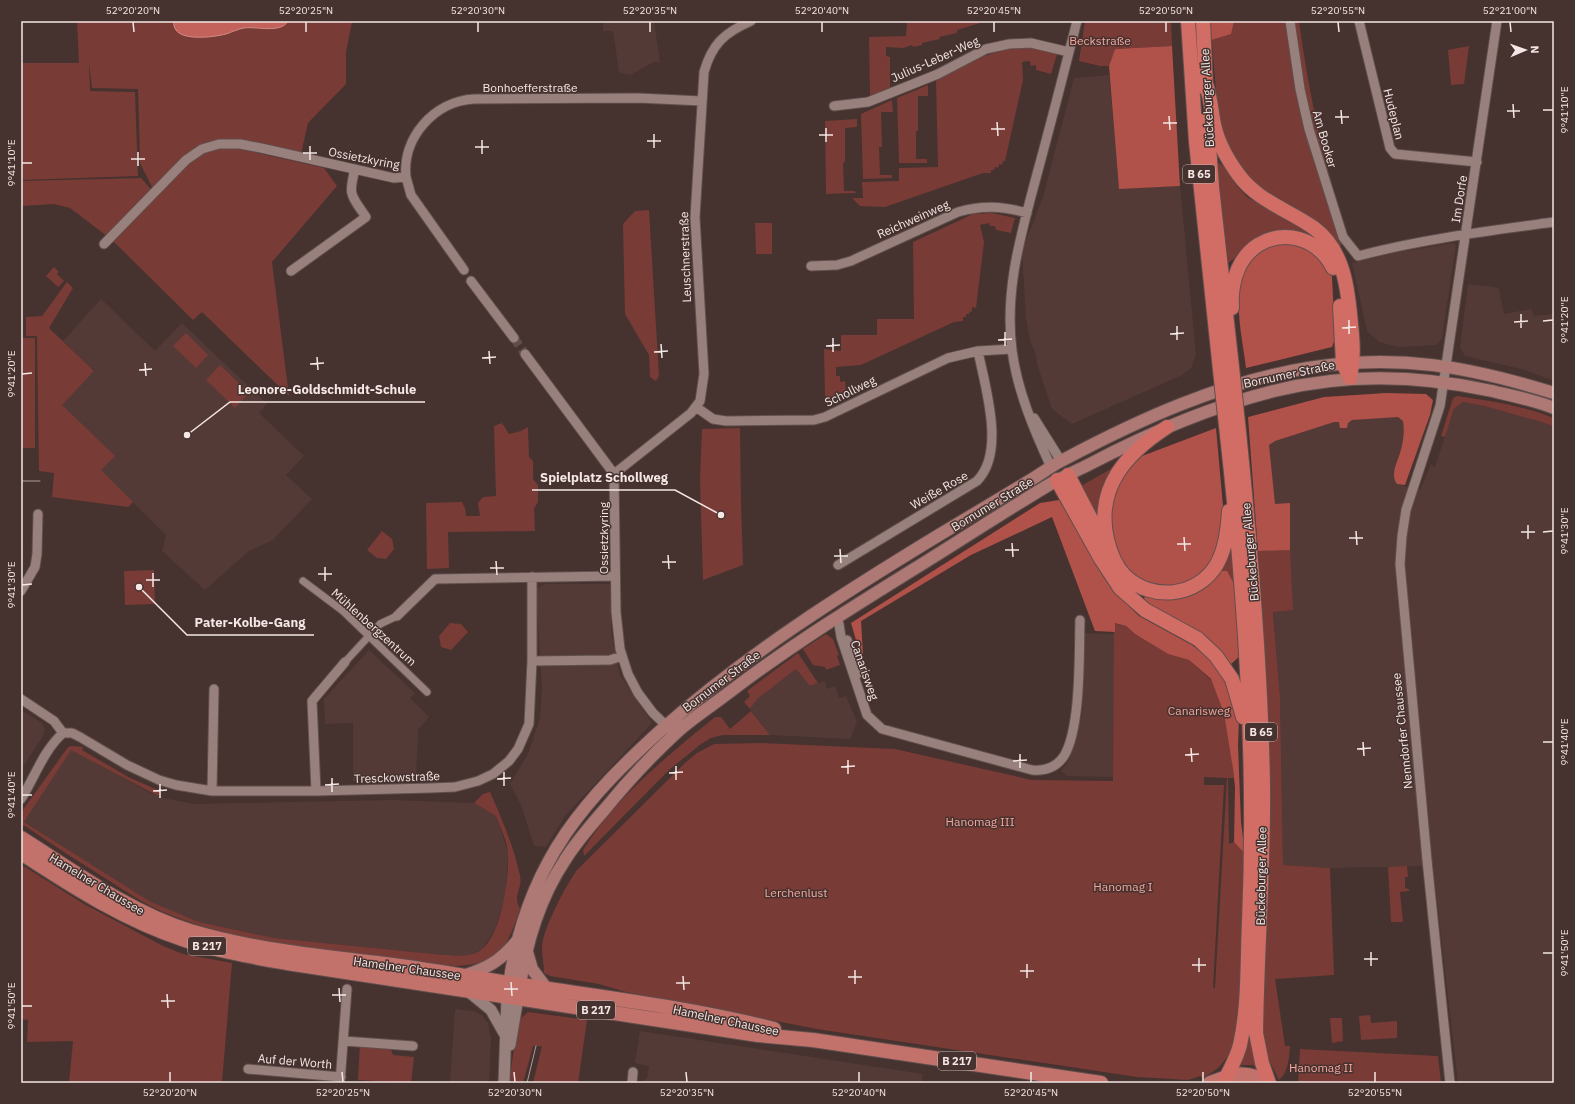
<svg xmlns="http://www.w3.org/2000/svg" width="1575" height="1104" viewBox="0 0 1575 1104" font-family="'IBM Plex Sans',sans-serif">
<rect width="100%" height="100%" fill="#46322f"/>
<path fill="#543a37" d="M 603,21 L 654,21 L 660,62 L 654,62 L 630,75 L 619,72 L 613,31 L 603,31 Z
M 1109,75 L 1119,188 L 1180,186 L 1196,355 L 1191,368 L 1182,375 L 1072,424 L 1052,409 L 1037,364 L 1036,354 L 1031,344 L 1026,319 L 1022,251 L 1043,197 L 1074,78 Z
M 1454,243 L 1456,245 L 1442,338 L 1437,345 L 1398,347 L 1379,342 L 1367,331 L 1352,263 L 1399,252 Z
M 1468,284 L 1499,288 L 1504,314 L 1532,309 L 1534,316 L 1554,314 L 1554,381 L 1525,370 L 1465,356 L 1460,348 Z
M 101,299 L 155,351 L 182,323 L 267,404 L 259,413 L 304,456 L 286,475 L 312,499 L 273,540 L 249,551 L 205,590 L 162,551 L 166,535 L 100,470 L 114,456 L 61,405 L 94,371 L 63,341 Z
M 1463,402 L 1484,406 L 1545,423 L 1554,427 L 1554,1083 L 1458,1083 L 1433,866 L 1330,868 L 1283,865 L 1280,696 L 1259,431 L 1386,408 L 1418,414 L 1397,484 L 1420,490 L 1431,464 L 1435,467 L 1454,409 Z
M 545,584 L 611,584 L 611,632 L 620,675 L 652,723 L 565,816 L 546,847 L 534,846 L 521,805 L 510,784 L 528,754 L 540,718 L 542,687 L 536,589 Z
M 1085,633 L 1115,634 L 1113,777 L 1067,776 L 1061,771 L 1068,762 L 1082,715 Z
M 369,650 L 415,693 L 410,698 L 429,717 L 418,730 L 416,779 L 353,781 L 353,723 L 325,724 L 324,699 Z
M 796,669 L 810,686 L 825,681 L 827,689 L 835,686 L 839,698 L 846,696 L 857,722 L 850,739 L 770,735 L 750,709 L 756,699 Z
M 21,710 L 42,723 L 45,729 L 44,734 L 21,770 Z
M 71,749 L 152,794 L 163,798 L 194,804 L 392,800 L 474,803 L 496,816 L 508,852 L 506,896 L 494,931 L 482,949 L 468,956 L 444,955 L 274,938 L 199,922 L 151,902 L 24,822 Z
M 455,1009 L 473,1011 L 482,1015 L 488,1023 L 491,1039 L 489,1083 L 450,1083 Z
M 640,1031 L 923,1074 L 921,1083 L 639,1083 L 647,1078 L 649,1066 L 635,1063 Z"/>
<path fill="#793b36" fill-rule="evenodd" d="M 77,21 L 379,21 L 352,22 L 346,52 L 346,84 L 308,123 L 301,154 C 269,147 233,132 200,146 L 153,189 L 140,163 L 138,89 L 92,88 L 89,63 L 90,91 L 135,92 L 138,176 L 21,180 L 21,63 L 79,63 Z
M 907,21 L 987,21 L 957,30 L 957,33 L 939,37 L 940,39 L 922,43 L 922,45 L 913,47 L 912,45 L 903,48 L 886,47 L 886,56 L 890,57 L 890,88 L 870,96 L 869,37 L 906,36 Z
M 1085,21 L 1171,21 L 1172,46 L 1115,49 L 1109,66 L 1100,66 L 1079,61 Z
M 1210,21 L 1299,21 C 1309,96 1325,168 1348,240 L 1338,247 L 1264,193 L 1232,159 L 1221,128 L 1217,102 Z
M 1469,46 L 1464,84 L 1451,85 L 1448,50 Z
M 1023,47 L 1036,48 L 1057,54 L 1051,74 L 1036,70 L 1036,65 L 1031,66 L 1030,61 L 1022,62 L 1023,80 L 1005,161 L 1003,161 L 1002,165 L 999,164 L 998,168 L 995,167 L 994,170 L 991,170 L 991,173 L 983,173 L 885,207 L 860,206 L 852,198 L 863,198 L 862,182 L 899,181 L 899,168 L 938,167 L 936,80 C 964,66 991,49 1023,47 Z
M 928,85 L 928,96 L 918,96 L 918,131 L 916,131 L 916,159 L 927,159 L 927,163 L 899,163 L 897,98 Z
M 892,100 L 893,112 L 881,112 L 882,147 L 879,147 L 880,175 L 892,175 L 892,178 L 863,179 L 861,114 Z
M 857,119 L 857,127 L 845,128 L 845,162 L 843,163 L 844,191 L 855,191 L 856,193 L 826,194 L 825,121 Z
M 230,147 L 324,168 L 337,186 L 272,262 L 289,396 L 202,312 L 193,320 L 112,240 L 70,208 L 54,204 L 21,206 L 21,181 L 141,178 L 156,195 L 193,159 L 209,151 Z
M 1216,161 L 1227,169 L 1237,186 L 1247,197 L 1315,235 L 1315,239 L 1240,254 L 1228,263 Z
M 649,210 L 659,376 L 656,381 L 650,377 L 649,355 L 625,314 L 623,224 L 635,211 Z
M 992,213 L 1015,218 L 1011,233 L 996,230 L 995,226 L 990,226 L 989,223 L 980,225 L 984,242 L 976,308 L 972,307 L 972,312 L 970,311 L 969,314 L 966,314 L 966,317 L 963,317 L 963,321 L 954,322 L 861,365 L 836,367 L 836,376 L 840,376 L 840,382 L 845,381 L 846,392 L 832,399 L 825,396 L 824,349 L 841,351 L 841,335 L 877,335 L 877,319 L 914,319 L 913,242 L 973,214 Z
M 755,223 L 772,223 L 772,254 L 756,254 Z
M 54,267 L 59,272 L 57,274 L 64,281 L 58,287 L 46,276 Z
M 67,282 L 73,288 L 49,328 L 94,371 L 62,405 L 115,456 L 101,470 L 133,502 L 128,507 L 52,497 L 54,473 L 39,471 L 37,336 L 26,336 L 26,317 L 42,316 Z
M 186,333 L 208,355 L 196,368 L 173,346 Z
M 21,338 L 35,338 L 35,448 L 21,448 Z
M 220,365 L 249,393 L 235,408 L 206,380 Z
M 1457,396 C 1492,401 1520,405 1554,418 L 1554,427 L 1545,423 L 1484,406 L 1463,402 L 1454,409 L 1445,437 L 1441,436 L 1453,398 Z
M 502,423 L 509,434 L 521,431 L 528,427 L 529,457 L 533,461 L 533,479 L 538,485 L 538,502 L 534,509 L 535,531 L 448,532 L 449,568 L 427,569 L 426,503 L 462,502 L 465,508 L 466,516 L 480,516 L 478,503 L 483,497 L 496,496 L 494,426 Z
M 740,428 L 741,501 L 743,565 L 703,580 L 700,479 L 702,429 Z
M 1118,465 L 1100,526 L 1079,487 Z
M 382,531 L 392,539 L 394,549 L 386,559 L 377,558 L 367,550 Z
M 1231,534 L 1238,591 L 1218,571 Z
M 1290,550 L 1293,610 L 1273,612 L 1280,696 L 1283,865 L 1330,868 L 1334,975 L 1275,979 L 1285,1046 L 1290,1046 C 1289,1058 1289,1071 1279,1080 L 1269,1060 L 1267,1060 L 1262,1032 L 1270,826 L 1268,702 L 1258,551 Z
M 154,570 L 155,604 L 125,605 L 124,571 Z
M 450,623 L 461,624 L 468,632 L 451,650 L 441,647 L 439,636 Z
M 1114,623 L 1126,626 L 1135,634 L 1168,654 L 1189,660 L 1212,681 L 1227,714 L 1234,778 L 1228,778 L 1229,844 L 1234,842 L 1245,854 C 1244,888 1243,921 1242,955 C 1241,986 1244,1030 1227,1057 C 1221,1067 1212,1073 1202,1078 L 1200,1076 L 1188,1080 L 1137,1077 L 817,1029 L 626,992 L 599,984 L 550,976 L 544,973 C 544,965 542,956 542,948 C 542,930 566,885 577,870 L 685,763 L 697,753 L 714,744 L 761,743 L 895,749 L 1032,780 L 1113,781 ZM 1204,777 L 1227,778 L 1215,988 L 1213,988 L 1224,785 L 1204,785 Z
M 826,634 L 833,639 L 839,655 L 837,656 L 840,665 L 826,670 L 825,667 L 813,665 L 803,649 Z
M 798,653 L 818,683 L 810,686 L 796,669 L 757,699 L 750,709 L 744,702 L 750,696 L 747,691 Z
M 751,711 L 770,735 L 723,735 L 711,738 L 701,744 L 669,770 L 584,856 L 583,850 C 616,797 667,756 715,717 L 721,717 L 730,729 Z
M 72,746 L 83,747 L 82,750 L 130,778 L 160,791 L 158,796 L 71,750 L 24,822 L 151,902 L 199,922 L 274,938 L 444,955 C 456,955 472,958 482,949 C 502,932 509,879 508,854 C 508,842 500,828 496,816 L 474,803 L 483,794 L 490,792 C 502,819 514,847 520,876 C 523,889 512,894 520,909 C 507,948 499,965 454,966 C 358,952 251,950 161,911 C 143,903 127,892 111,882 C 82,864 53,845 25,826 L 21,826 L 22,811 L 68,747 Z
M 21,866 L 25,867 L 84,904 L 163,946 L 183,954 L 232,963 L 222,1083 L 69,1083 L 73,1041 L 27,1042 L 28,1020 L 21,1019 Z
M 1407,866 L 1408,877 L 1405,877 L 1405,888 L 1409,889 L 1409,891 L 1400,892 L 1403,922 L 1391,922 L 1388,867 Z
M 528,1012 L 587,1020 L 578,1083 L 533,1083 L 542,1046 L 533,1046 L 523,1083 L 509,1083 L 518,1021 Z
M 1370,1015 L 1371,1023 L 1397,1021 L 1397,1038 L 1361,1040 L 1359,1016 Z
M 1330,1018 L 1342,1018 L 1343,1041 L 1332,1043 Z
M 1250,1021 L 1259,1068 L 1252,1065 L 1239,1065 Z
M 360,1043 L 390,1047 L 393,1055 L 414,1057 L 411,1083 L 358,1080 Z
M 1300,1049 L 1438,1056 L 1441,1083 L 1298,1083 Z"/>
<path fill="#b0514a" d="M 1210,21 L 1234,21 L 1231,34 L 1211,40 Z
M 1172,46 L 1180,186 L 1119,189 L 1109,66 L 1115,49 Z
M 1276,243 L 1306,246 L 1327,264 L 1332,277 L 1335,339 L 1332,347 L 1246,368 C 1242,333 1228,285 1255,256 C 1260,250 1270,247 1276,243 Z
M 1386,393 L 1426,394 L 1433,400 L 1430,415 L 1405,485 L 1397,484 C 1390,475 1397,463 1400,453 C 1403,444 1405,431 1403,421 L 1398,417 L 1352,420 L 1348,423 L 1347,428 L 1340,428 L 1339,422 L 1334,422 L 1275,441 L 1269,445 L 1275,504 L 1290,503 L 1290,550 L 1258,551 L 1248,417 L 1324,397 Z
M 1216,428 L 1224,517 L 1221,539 L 1208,568 L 1187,584 L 1159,587 L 1140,580 L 1126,568 L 1115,550 L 1110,518 L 1116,488 L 1134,459 Z
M 1059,500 L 1114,590 L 1130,607 L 1139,616 L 1192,645 L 1203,653 L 1213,662 L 1227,684 L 1239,718 L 1238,746 L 1241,822 L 1245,854 L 1234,842 L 1235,787 L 1233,769 L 1224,713 L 1211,679 L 1189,660 L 1168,654 L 1135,634 L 1126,626 L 1115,623 L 1115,632 L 1095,631 L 1052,517 L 971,555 L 861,621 L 863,654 L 860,654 L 851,623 L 1040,503 Z
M 1218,571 L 1227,571 L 1238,591 L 1242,654 L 1229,666 L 1142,601 L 1147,594 L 1155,596 Z"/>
<path fill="#c3625a" stroke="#d28a84" d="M 173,21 L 288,21 C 281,34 256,26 244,28 C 238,29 232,32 226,34 C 215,37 183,41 176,30 C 174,28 174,24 173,21 Z"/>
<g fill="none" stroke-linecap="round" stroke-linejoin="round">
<path stroke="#604d4a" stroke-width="9" stroke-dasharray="9 4.5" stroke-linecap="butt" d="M 514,338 L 525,354"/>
<defs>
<path id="pedestrian" d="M 303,581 L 343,611 L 427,692
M 345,662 L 380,624 L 397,616"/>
<path id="minor" d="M 1290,21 L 1300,89 L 1309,129 L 1343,237 L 1358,256 C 1423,239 1488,231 1554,222
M 1359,21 L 1390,148 L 1395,154 L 1477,162
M 834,106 L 868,102 L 938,74 L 986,49 L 1009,44 L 1031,43 L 1069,52
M 406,177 C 402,138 434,101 474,99 L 638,98 L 702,101
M 104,244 L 186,160 L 202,149 L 219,144 L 240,144 L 261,148 L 394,178 L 406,177 L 411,195 L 464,270
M 811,266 L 837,265 L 851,261 L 958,212 C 982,205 1002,206 1027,213
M 291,271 L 366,217 C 351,195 348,196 355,169
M 471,281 L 514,338
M 525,354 L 614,474 L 616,612 L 620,649 L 628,674 L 638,693 L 653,713 L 671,730
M 696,407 L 713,419 L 726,421 L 814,420 L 825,417 L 948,358 L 978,351 L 1012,349
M 1034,418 L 1061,461
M 1051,467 C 1034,430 1017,390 1012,350 C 1004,289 1022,231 1037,174 C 1051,123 1064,72 1077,21
M 614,474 L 691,413 L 700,401 L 704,374 L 695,217 L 704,72 C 712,44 724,33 751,21
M 838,565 L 977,481 C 1006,452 985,387 978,351
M 21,591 L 35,567 L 37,554 L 38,514
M 397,616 L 435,579 L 615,576
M 839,624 L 841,637 L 867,715 L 882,729 L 1032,770 C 1044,771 1056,768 1064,756 C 1081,728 1079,655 1080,620
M 847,640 L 859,673
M 532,661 L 610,660 L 622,656
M 21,699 L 54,721 L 63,733
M 63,733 L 72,733 L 80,737 L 127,765 L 159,780 L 176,785 L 212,791 L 316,791 L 431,788 L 455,787 L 478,781 L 493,774 L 509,761 L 518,749 L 529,724 L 532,661 L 532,577
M 212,791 L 214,689
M 316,791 L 312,701 L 345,662
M 21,799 C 35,777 43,751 63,733
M 344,1041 L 413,1046
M 248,1069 L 341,1077
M 340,1083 L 347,989
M 632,1083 L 633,1072
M 1450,1083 L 1427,860 L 1400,564 L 1402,536 L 1406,510 L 1440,406 L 1497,21"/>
<path id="tertiary" d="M 469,992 L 491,1010 L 504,1033
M 510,1045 L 518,998
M 504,1083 L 507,997"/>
<path id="secondary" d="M 527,952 L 532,969 L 547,989
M 463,976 C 488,968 500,961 517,941
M 508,992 C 515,935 534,880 566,833 C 593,794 626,762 660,731 C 745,655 842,594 939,535 C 969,517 999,499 1029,481 C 1041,474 1051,466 1063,460 C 1140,419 1222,382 1308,368 C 1397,353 1470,367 1554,393
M 519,993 C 525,947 539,899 565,860 C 576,842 591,825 605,809 C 627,782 650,757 676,733 C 691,719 710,707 727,694 C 791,645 859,603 927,561 C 967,536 1007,510 1047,486 C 1060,478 1074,472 1088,465 C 1147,434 1209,407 1274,391 C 1346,373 1419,375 1492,391 C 1513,396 1534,400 1554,408"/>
<path id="primary" d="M 21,838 C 75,872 129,912 190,931 C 256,951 325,956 393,965 C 445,972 497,982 549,989 C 624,1000 700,1010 774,1029
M 21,853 C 73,887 126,921 185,940 C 218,951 253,957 287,963 L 758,1035 L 813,1040 L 1101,1083
M 1210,1083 C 1230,1076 1247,1068 1265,1083"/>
<path id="trunk" d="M 1188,21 L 1196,142 L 1220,370
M 1203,21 L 1206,89
M 1205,81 C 1210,94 1211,106 1213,119 C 1216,138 1227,159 1238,174 C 1257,201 1289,210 1314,228 C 1344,250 1348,289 1351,324 C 1353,343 1354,359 1350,378
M 1207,118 L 1212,187 L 1232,367
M 1340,306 L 1343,363 L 1350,378
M 1232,308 C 1231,295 1233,281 1238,269 C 1257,226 1313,227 1333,268
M 1167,427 C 1127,453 1095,487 1107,539 C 1110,552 1115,566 1125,576 C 1152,602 1198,597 1217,564 C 1226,548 1228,529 1229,511
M 1239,432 C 1251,549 1261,667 1263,785 C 1264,867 1257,950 1256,1033 L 1262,1063 L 1269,1083
M 1068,475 L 1104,544
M 1057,480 L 1101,559 L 1120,588 L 1145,610 L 1198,639 L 1216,656 L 1232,679 L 1243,717
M 1226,1078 C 1231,1067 1237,1057 1240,1045 C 1249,1005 1247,962 1249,922 C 1256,759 1245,597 1227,435"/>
</defs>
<use href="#pedestrian" stroke="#604f4d" stroke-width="9"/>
<use href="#minor" stroke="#604f4d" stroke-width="11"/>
<use href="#tertiary" stroke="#604f4d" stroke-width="13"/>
<use href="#secondary" stroke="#604f4d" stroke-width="14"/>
<use href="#primary" stroke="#604f4d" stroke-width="16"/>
<use href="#trunk" stroke="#604f4d" stroke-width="16"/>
<use href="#pedestrian" stroke="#98807d" stroke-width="7"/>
<use href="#minor" stroke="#98807d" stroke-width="9"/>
<use href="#tertiary" stroke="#98807d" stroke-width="11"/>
<use href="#secondary" stroke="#ae7974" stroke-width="12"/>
<use href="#primary" stroke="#c3726b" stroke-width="14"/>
<use href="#trunk" stroke="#d26d65" stroke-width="14"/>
<path stroke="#ac9c99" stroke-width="1" d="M 21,481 L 40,481
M 527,1083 L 536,1046"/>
<defs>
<path id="trunk-bridge" d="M 1232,367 L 1239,432
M 1220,370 L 1227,435"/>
</defs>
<use href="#trunk-bridge" stroke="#604f4d" stroke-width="16" stroke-linecap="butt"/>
<use href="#trunk-bridge" stroke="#d26d65" stroke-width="14"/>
</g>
<path fill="none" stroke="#f4e7e5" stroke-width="1.5" d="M 133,22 L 134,32M 306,22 L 306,32M 478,22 L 478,32M 650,22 L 650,32M 822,22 L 822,32M 994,22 L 994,32M 1166,22 L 1166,32M 1338,22 L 1339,32M 1510,22 L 1511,32M 1513,104 L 1514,118M 1341,110 L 1342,124M 1543,110 L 1553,110M 1507,111 L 1520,111M 1169,116 L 1170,130M 1335,117 L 1349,117M 997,122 L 998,136M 1163,123 L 1177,123M 826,128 L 826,142M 991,129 L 1005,129M 654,134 L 654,148M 819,135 L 833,135M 482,140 L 482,154M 647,141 L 661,141M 310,146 L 310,160M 475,147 L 489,147M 138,152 L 138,166M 303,153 L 317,153M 131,159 L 145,159M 22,163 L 32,163M 1521,314 L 1521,328M 1349,320 L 1349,334M 1543,321 L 1553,320M 1514,322 L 1528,321M 1177,326 L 1177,340M 1342,328 L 1356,327M 1005,332 L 1005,346M 1170,334 L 1184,333M 833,338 L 833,352M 998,340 L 1012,339M 661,344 L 662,358M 826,346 L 840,345M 489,351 L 490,364M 654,352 L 668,351M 317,357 L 318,370M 482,358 L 496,357M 145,363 L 146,376M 310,364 L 324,363M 139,370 L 152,369M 22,374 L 32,373M 1528,525 L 1528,539M 1356,531 L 1357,545M 1521,532 L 1535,532M 1543,532 L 1553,531M 1184,537 L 1185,551M 1349,538 L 1363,538M 1012,543 L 1013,557M 1177,544 L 1191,544M 840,549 L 841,563M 1005,550 L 1019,550M 668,555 L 669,569M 834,556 L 848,556M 496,561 L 497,575M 662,562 L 676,562M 325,567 L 325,581M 490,568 L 504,568M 153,573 L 153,587M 318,574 L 332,574M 146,580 L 160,580M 22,585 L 32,584M 1363,742 L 1364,756M 1543,742 L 1553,742M 1191,748 L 1192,762M 1357,749 L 1371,748M 1020,754 L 1020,768M 1185,755 L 1199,754M 848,760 L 848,774M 1013,761 L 1027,760M 676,766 L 676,780M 841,767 L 855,766M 504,772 L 504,786M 669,773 L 683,772M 332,778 L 332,792M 497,779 L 511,778M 160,784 L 160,798M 325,785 L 339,784M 153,791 L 167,790M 22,795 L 32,795M 1371,952 L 1371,966M 1543,953 L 1553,953M 1199,958 L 1199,972M 1364,959 L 1378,959M 1027,964 L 1027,978M 1192,965 L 1206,965M 855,970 L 855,984M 1020,971 L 1034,971M 683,976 L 684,990M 848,977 L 862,977M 511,982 L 512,996M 676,983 L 690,983M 339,988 L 340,1002M 504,989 L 518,989M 167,994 L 168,1008M 332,995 L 346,995M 161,1001 L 175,1001M 22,1006 L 32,1006M 170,1072 L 170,1082M 342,1072 L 343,1082M 514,1072 L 515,1082M 686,1072 L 687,1082M 859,1072 L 859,1082M 1031,1072 L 1031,1082M 1203,1072 L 1203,1082M 1375,1072 L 1375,1082"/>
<g text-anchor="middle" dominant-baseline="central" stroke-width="3" stroke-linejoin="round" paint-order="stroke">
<g fill="#46322f" stroke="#c0b1ae" stroke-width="1">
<rect x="1183" y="165" width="32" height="18" rx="3"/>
<rect x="1245" y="723" width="32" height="18" rx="3"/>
<rect x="188" y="937" width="38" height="18" rx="3"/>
<rect x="577" y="1001" width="38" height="18" rx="3"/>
<rect x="938" y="1052" width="38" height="18" rx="3"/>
</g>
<g font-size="11" font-weight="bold" fill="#f4e7e5">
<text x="1199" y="174">B 65</text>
<text x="1261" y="732">B 65</text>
<text x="207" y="946">B 217</text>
<text x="596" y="1010">B 217</text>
<text x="957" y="1061">B 217</text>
</g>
<g font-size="12" fill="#f5a79f" stroke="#46322f">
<text x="1100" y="40">Beckstraße</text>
<text x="1199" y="710">Canarisweg</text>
<text x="980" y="821">Hanomag III</text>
<text x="1123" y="886">Hanomag I</text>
<text x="796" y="892">Lerchenlust</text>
<text x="1321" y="1067">Hanomag II</text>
</g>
<g font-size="12" fill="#f4e7e5" stroke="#46322f">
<text transform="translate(935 59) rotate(-24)">Julius-Leber-Weg</text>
<text x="530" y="87">Bonhoefferstraße</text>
<text transform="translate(1207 98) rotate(-93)">Bückeburger Allee</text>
<text transform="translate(1394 114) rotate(76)">Hudeplan</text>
<text transform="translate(1325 139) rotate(74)">Am Booker</text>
<text transform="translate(364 158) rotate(11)">Ossietzkyring</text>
<text transform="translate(1459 199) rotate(-81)">Im Dorfe</text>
<text transform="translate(913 219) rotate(-24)">Reichweinweg</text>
<text transform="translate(685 257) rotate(-92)">Leuschnerstraße</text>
<text transform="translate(1289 374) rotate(-12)">Bornumer Straße</text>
<text transform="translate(850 391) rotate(-26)">Schollweg</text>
<text transform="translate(939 490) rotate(-30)">Weiße Rose</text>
<text transform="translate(992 504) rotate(-31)">Bornumer Straße</text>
<text transform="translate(603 538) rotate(-90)">Ossietzkyring</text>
<text transform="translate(1250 552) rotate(-95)">Bückeburger Allee</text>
<text transform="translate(374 627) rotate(42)">Mühlenbergzentrum</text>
<text transform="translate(865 670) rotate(71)">Canarisweg</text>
<text transform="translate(721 681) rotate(-37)">Bornumer Straße</text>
<text transform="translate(1402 731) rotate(-96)">Nenndorfer Chaussee</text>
<text transform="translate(397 777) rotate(-2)">Tresckowstraße</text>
<text transform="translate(1261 876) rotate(-89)">Bückeburger Allee</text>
<text transform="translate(97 884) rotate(31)">Hamelner Chaussee</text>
<text transform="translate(407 968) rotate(8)">Hamelner Chaussee</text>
<text transform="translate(726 1020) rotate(12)">Hamelner Chaussee</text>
<text transform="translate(295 1061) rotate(5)">Auf der Worth</text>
</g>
</g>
<path fill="none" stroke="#f4e7e5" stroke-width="1.5" d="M187 435L230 402H425M721 515L675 490H532M139 587L187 635H314"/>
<g fill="#f4e7e5" stroke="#46322f" stroke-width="1.5">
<circle cx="187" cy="435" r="4"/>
<circle cx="721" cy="515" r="4"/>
<circle cx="139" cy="587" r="4"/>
</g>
<g font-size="13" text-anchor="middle" font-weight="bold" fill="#f4e7e5" stroke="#46322f" stroke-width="3" stroke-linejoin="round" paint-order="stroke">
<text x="327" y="394">Leonore-Goldschmidt-Schule</text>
<text x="604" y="482">Spielplatz Schollweg</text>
<text x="250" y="627">Pater-Kolbe-Gang</text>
</g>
<rect width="1575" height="1104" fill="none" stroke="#46322f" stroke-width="44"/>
<g transform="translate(1525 50) rotate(88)" stroke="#46322f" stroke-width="3" paint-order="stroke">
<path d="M0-3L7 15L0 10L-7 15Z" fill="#f4e7e5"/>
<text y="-6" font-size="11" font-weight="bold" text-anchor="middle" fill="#f4e7e5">N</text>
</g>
<rect x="22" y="22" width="1531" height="1060" fill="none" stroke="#f4e7e5" stroke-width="1.5"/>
<g font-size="10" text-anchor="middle" fill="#f4e7e5">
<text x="133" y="14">52°20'20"N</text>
<text x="306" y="14">52°20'25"N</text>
<text x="478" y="14">52°20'30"N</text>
<text x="650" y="14">52°20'35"N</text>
<text x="822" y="14">52°20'40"N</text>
<text x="994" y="14">52°20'45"N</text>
<text x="1166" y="14">52°20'50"N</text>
<text x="1338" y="14">52°20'55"N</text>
<text x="1510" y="14">52°21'00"N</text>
<text transform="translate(1564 110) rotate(-90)" y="4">9°41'10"E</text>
<text transform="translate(11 163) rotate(-90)" y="4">9°41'10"E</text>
<text transform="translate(1564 320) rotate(-90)" y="4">9°41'20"E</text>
<text transform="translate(11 374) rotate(-90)" y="4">9°41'20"E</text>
<text transform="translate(1564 531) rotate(-90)" y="4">9°41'30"E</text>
<text transform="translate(11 585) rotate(-90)" y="4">9°41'30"E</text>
<text transform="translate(1564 742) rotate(-90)" y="4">9°41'40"E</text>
<text transform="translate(11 795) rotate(-90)" y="4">9°41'40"E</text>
<text transform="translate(1564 953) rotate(-90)" y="4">9°41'50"E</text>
<text transform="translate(11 1006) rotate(-90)" y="4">9°41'50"E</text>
<text x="170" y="1096">52°20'20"N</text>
<text x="343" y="1096">52°20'25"N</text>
<text x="515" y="1096">52°20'30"N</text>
<text x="687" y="1096">52°20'35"N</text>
<text x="859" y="1096">52°20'40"N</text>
<text x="1031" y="1096">52°20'45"N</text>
<text x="1203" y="1096">52°20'50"N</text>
<text x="1375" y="1096">52°20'55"N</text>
</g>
</svg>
